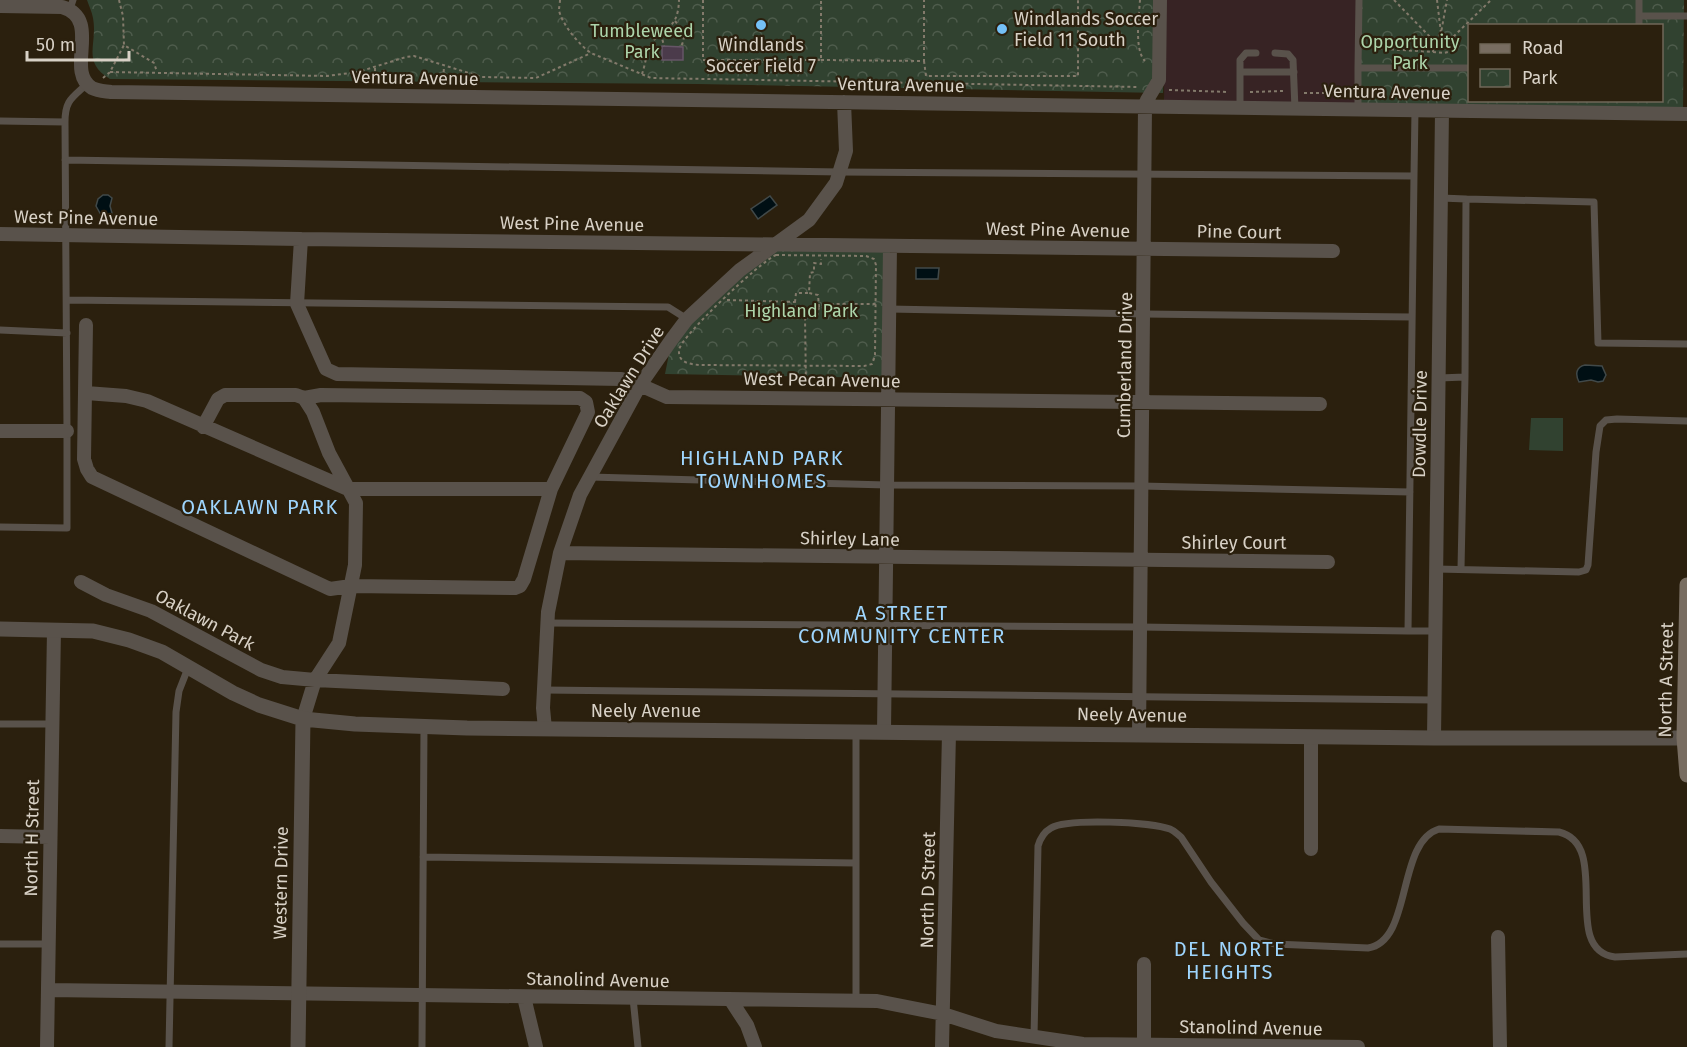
<svg xmlns="http://www.w3.org/2000/svg" width="1687" height="1047" viewBox="0 0 1687 1047" font-family="'Fira Sans',sans-serif">
<defs>
<pattern id="park-crowns" width="20" height="18" patternUnits="userSpaceOnUse" patternTransform="scale(1.5)"><rect width="20" height="18" fill="#314230"/><path d="M2 6a3 3 0 1 1 6 0M12 15a3 3 0 1 1 6 0" fill="none" stroke="#4e5c4c"/></pattern>
</defs>
<rect width="100%" height="100%" fill="#2b200e"/>
<path fill="#372324" d="M 1165,0 L 1358,0 L 1357,104 L 1164,101 Z"/>
<path fill="#314230" d="M 1531,418 L 1563,418 L 1563,451 L 1529,450 Z"/>
<path fill="url(#park-crowns)" fill-rule="evenodd" d="M 87,0 L 1165,0 L 1163,93 L 698,84 L 110,79 C 81,61 98,45 93,18 C 92,12 89,6 87,0 Z
M 1358,0 L 1684,0 L 1683,109 L 1357,104 ZM 1470,26 L 1662,26 L 1662,100 L 1470,100 Z
M 776,245 L 890,247 L 889,378 L 665,374 L 672,339 Z"/>
<path fill="#000f14" stroke="#414949" stroke-width="1.5" d="M 103,195 L 108,195 L 112,198 L 110,206 L 112,213 L 107,217 L 101,215 L 96,206 L 98,199 Z
M 770,196 L 777,205 L 758,219 L 751,209 Z
M 916,268 L 939,268 L 938,279 L 916,279 Z
M 1585,365 L 1602,366 L 1606,375 L 1603,381 L 1598,382 L 1591,380 L 1579,382 C 1575,374 1576,367 1585,365 Z"/>
<path fill="#4b3b4b" stroke="#665667" stroke-width="1.5" d="M 662,46 L 683,47 L 683,60 L 662,60 Z"/>
<g fill="none" stroke-linecap="round" stroke-linejoin="round">
<path stroke="#837a6b" stroke-width="2" stroke-dasharray="3 3" stroke-linecap="butt" d="M 119,0 L 123,16 L 124,45 L 154,63 L 157,72
M 560,0 C 560,3 559,7 559,10 C 561,23 580,46 591,53 L 651,78 L 1139,87
M 703,0 L 703,60 L 821,60 L 821,0
M 1140,0 C 1139,15 1134,50 1145,61
M 1394,0 L 1434,41
M 1437,0 L 1441,33 L 1447,0
M 675,21 C 682,29 687,37 681,46
M 661,34 L 664,46
M 1370,45 L 1370,48 L 1433,52 L 1434,41 L 1441,33 L 1452,38 L 1491,0
M 1433,52 L 1444,53 L 1455,50 L 1452,38
M 821,60 L 924,61 L 924,0
M 924,61 L 926,76 L 1078,76 L 1078,0
M 110,72 L 327,76 L 358,72 L 406,57 L 414,56 L 482,77 L 536,78 L 591,53
M 642,74 C 645,66 646,55 650,47 C 660,25 678,34 679,0
M 103,78 L 110,72 L 124,45
M 360,79 L 375,80
M 443,80 L 461,81
M 375,83 L 375,68
M 461,83 L 464,72
M 443,84 L 444,66
M 1169,90 L 1229,92
M 1250,92 L 1283,91
M 1304,93 L 1349,93
M 776,255 L 866,256 L 874,259 L 876,265 L 875,356 L 872,364 L 864,366 L 699,365 C 690,364 678,363 679,350 C 680,337 761,261 776,255 Z
M 727,300 L 795,302 L 797,314 L 805,316 L 806,387
M 795,302 L 796,293 L 809,293
M 819,307 L 818,295 L 809,293 L 810,273 L 814,272 L 814,263 L 821,264 L 821,259
M 805,316 L 817,316 L 819,307 L 832,308 L 833,304 L 877,304"/>
<path stroke="#59524b" stroke-width="7" d="M 1639,0 L 1639,26
M 70,9 L 73,0
M 1639,16 L 1687,16
M 1275,53 L 1288,54 L 1293,60 L 1295,109
M 1358,68 L 1359,0
M 1240,72 L 1294,72
M 1240,108 L 1240,60 L 1246,53 L 1256,53
M 1358,109 L 1358,68 L 1470,68
M 0,121 L 65,122 L 67,431 L 67,528 L 0,527
M 65,122 C 65,100 72,98 87,84
M 65,160 L 840,172 L 1414,176 L 1415,110
M 1414,176 L 1408,631 L 1435,631
M 1466,199 L 1594,202 L 1598,343 L 1687,344
M 67,300 L 668,307 L 687,319
M 889,309 L 1143,314 L 1412,317
M 0,330 L 67,333
M 1439,378 L 1465,377 L 1466,199 L 1441,198
M 590,477 L 887,485 L 1141,486 L 1410,492
M 1436,569 L 1579,572 L 1586,570 L 1588,565 L 1596,452 L 1600,426 L 1606,420 L 1617,419 L 1687,421
M 1461,569 L 1465,377
M 547,623 L 1140,627 L 1408,631
M 544,690 L 1434,700
M 0,724 L 52,724
M 856,732 L 856,1001
M 423,857 L 856,863
M 0,944 L 48,944
M 633,998 L 638,1047
M 1034,1037 L 1038,846 C 1040,839 1044,832 1051,828 C 1067,818 1152,822 1170,829 C 1175,831 1177,834 1181,837 L 1211,882 L 1243,923 L 1259,940 L 1275,944 L 1368,948 C 1413,941 1396,842 1439,829 L 1559,832 C 1613,845 1559,950 1615,957 L 1687,954
M 169,1047 L 176,712 L 179,691 L 188,668
M 422,1047 L 424,727"/>
<path stroke="#59524b" stroke-width="14" d="M 0,6 L 62,7 C 103,19 64,71 92,88 C 98,91 104,91 111,92 L 1687,114
M 0,234 L 301,239 L 1333,251
M 301,239 L 297,304 L 326,369 L 337,374 L 621,379 L 640,385 L 667,397 L 1320,404
M 86,325 L 84,459 L 87,469 L 92,477 L 330,589 L 351,586 L 515,588 L 520,586 L 524,579 L 551,489 L 588,412 L 586,402 L 580,398 L 321,395 L 304,398
M 86,393 L 126,396 L 147,401 L 348,489 L 551,489
M 203,427 L 218,399 L 225,395 L 296,395 L 304,398 L 313,412 L 329,453 L 356,503 L 355,565 L 339,643 L 315,680 L 303,719
M 0,431 L 67,431
M 560,553 L 1328,562
M 81,582 L 106,595 L 151,611 L 261,670 L 282,677 L 315,680 L 503,689
M 545,729 L 543,708 L 548,612 L 560,553 L 580,495 L 640,385 L 672,339 L 687,319 L 740,270 L 809,220 L 836,183 L 846,151 L 844,102
M 884,732 L 890,246
M 1139,735 L 1145,107 L 1147,100 L 1159,80 L 1160,0
M 1434,738 L 1442,111
M 0,836 L 50,837
M 1311,849 L 1311,737
M 1498,937 L 1500,1047
M 48,990 L 877,1001 L 943,1014 L 996,1031 L 1083,1044 L 1358,1047
M 524,997 L 536,1047
M 730,999 L 747,1025 L 755,1047
M 1144,1045 L 1144,964
M 47,1047 L 54,630
M 942,1047 L 949,733"/>
<path stroke="#59524b" stroke-width="15" d="M 0,629 L 93,631 L 129,640 L 162,652 L 233,693 L 259,705 L 303,719 L 355,724 L 467,728 L 1434,738 L 1687,738
M 298,1047 L 303,719"/>
<path stroke="#786d61" stroke-width="15" d="M 1687,585 L 1684,738 L 1687,775"/>
</g>
<g fill="#74c0f6" stroke="#2b200e" stroke-width="2">
<circle cx="761" cy="25" r="6"/>
<circle cx="1002" cy="29" r="6"/>
</g>
<g text-anchor="middle" dominant-baseline="central" stroke-width="4.5" stroke-linejoin="round" paint-order="stroke">
<g font-size="18" fill="#d8d1c6" stroke="#2b200e" text-anchor="start">
<text x="1014" y="19">Windlands Soccer<tspan x="1014" dy="21">Field 11 South</tspan></text>
<text x="761" y="45" text-anchor="middle">Windlands<tspan x="761" dy="21">Soccer Field 7</tspan></text>
</g>
<g font-size="18" fill="#add5ab" stroke="#2b200e">
<text x="642" y="31">Tumbleweed<tspan x="642" dy="21">Park</tspan></text>
<text x="1410" y="42">Opportunity<tspan x="1410" dy="21">Park</tspan></text>
<text x="801" y="311">Highland Park</text>
</g>
<g font-size="18" fill="#d8d1c6" stroke="#2b200e">
<text transform="translate(415 78) rotate(1)">Ventura Avenue</text>
<text transform="translate(901 85) rotate(1)">Ventura Avenue</text>
<text transform="translate(1387 92) rotate(1)">Ventura Avenue</text>
<text transform="translate(86 218) rotate(1)">West Pine Avenue</text>
<text transform="translate(572 224) rotate(1)">West Pine Avenue</text>
<text transform="translate(1058 230) rotate(1)">West Pine Avenue</text>
<text transform="translate(1239 232) rotate(1)">Pine Court</text>
<text transform="translate(1125 365) rotate(-89)">Cumberland Drive</text>
<text transform="translate(629 377) rotate(-58)">Oaklawn Drive</text>
<text transform="translate(822 380) rotate(1)">West Pecan Avenue</text>
<text transform="translate(1420 424) rotate(-89)">Dowdle Drive</text>
<text transform="translate(850 539) rotate(1)">Shirley Lane</text>
<text x="1234" y="543">Shirley Court</text>
<text transform="translate(205 620) rotate(28)">Oaklawn Park</text>
<text transform="translate(1666 680) rotate(-89)">North A Street</text>
<text x="646" y="711">Neely Avenue</text>
<text transform="translate(1132 715) rotate(1)">Neely Avenue</text>
<text transform="translate(32 838) rotate(-89)">North H Street</text>
<text transform="translate(281 883) rotate(-89)">Western Drive</text>
<text transform="translate(928 890) rotate(-89)">North D Street</text>
<text transform="translate(598 980) rotate(1)">Stanolind Avenue</text>
<text transform="translate(1251 1028) rotate(1)">Stanolind Avenue</text>
</g>
<g font-size="20" letter-spacing="1.5" fill="#9ed5fd" stroke="#2b200e">
<text x="762" y="458">HIGHLAND PARK<tspan x="762" dy="23">TOWNHOMES</tspan></text>
<text x="260" y="507">OAKLAWN PARK</text>
<text x="902" y="613">A STREET<tspan x="902" dy="23">COMMUNITY CENTER</tspan></text>
<text x="1230" y="949">DEL NORTE<tspan x="1230" dy="23">HEIGHTS</tspan></text>
</g>
</g>
<rect x="1468" y="24" width="195" height="78" fill="#2b200e" stroke="#706758" stroke-width="1.5"/>
<rect x="1480" y="44" width="30" height="9" fill="#786d61" stroke="#706758" stroke-width="1.5"/>
<text x="1522" y="54" font-size="18" fill="#d8d1c6">Road</text>
<rect x="1480" y="69" width="30" height="18" fill="url(#park-crowns)" stroke="#706758" stroke-width="1.5"/>
<text x="1522" y="84" font-size="18" fill="#d8d1c6">Park</text>
<path d="M27 51v9h102v-9" fill="none" stroke="#d8d1c6" stroke-width="3"/>
<text x="36" y="51" font-size="18" fill="#d8d1c6" stroke="#2b200e" stroke-width="4.5" paint-order="stroke">50 m</text>
</svg>
